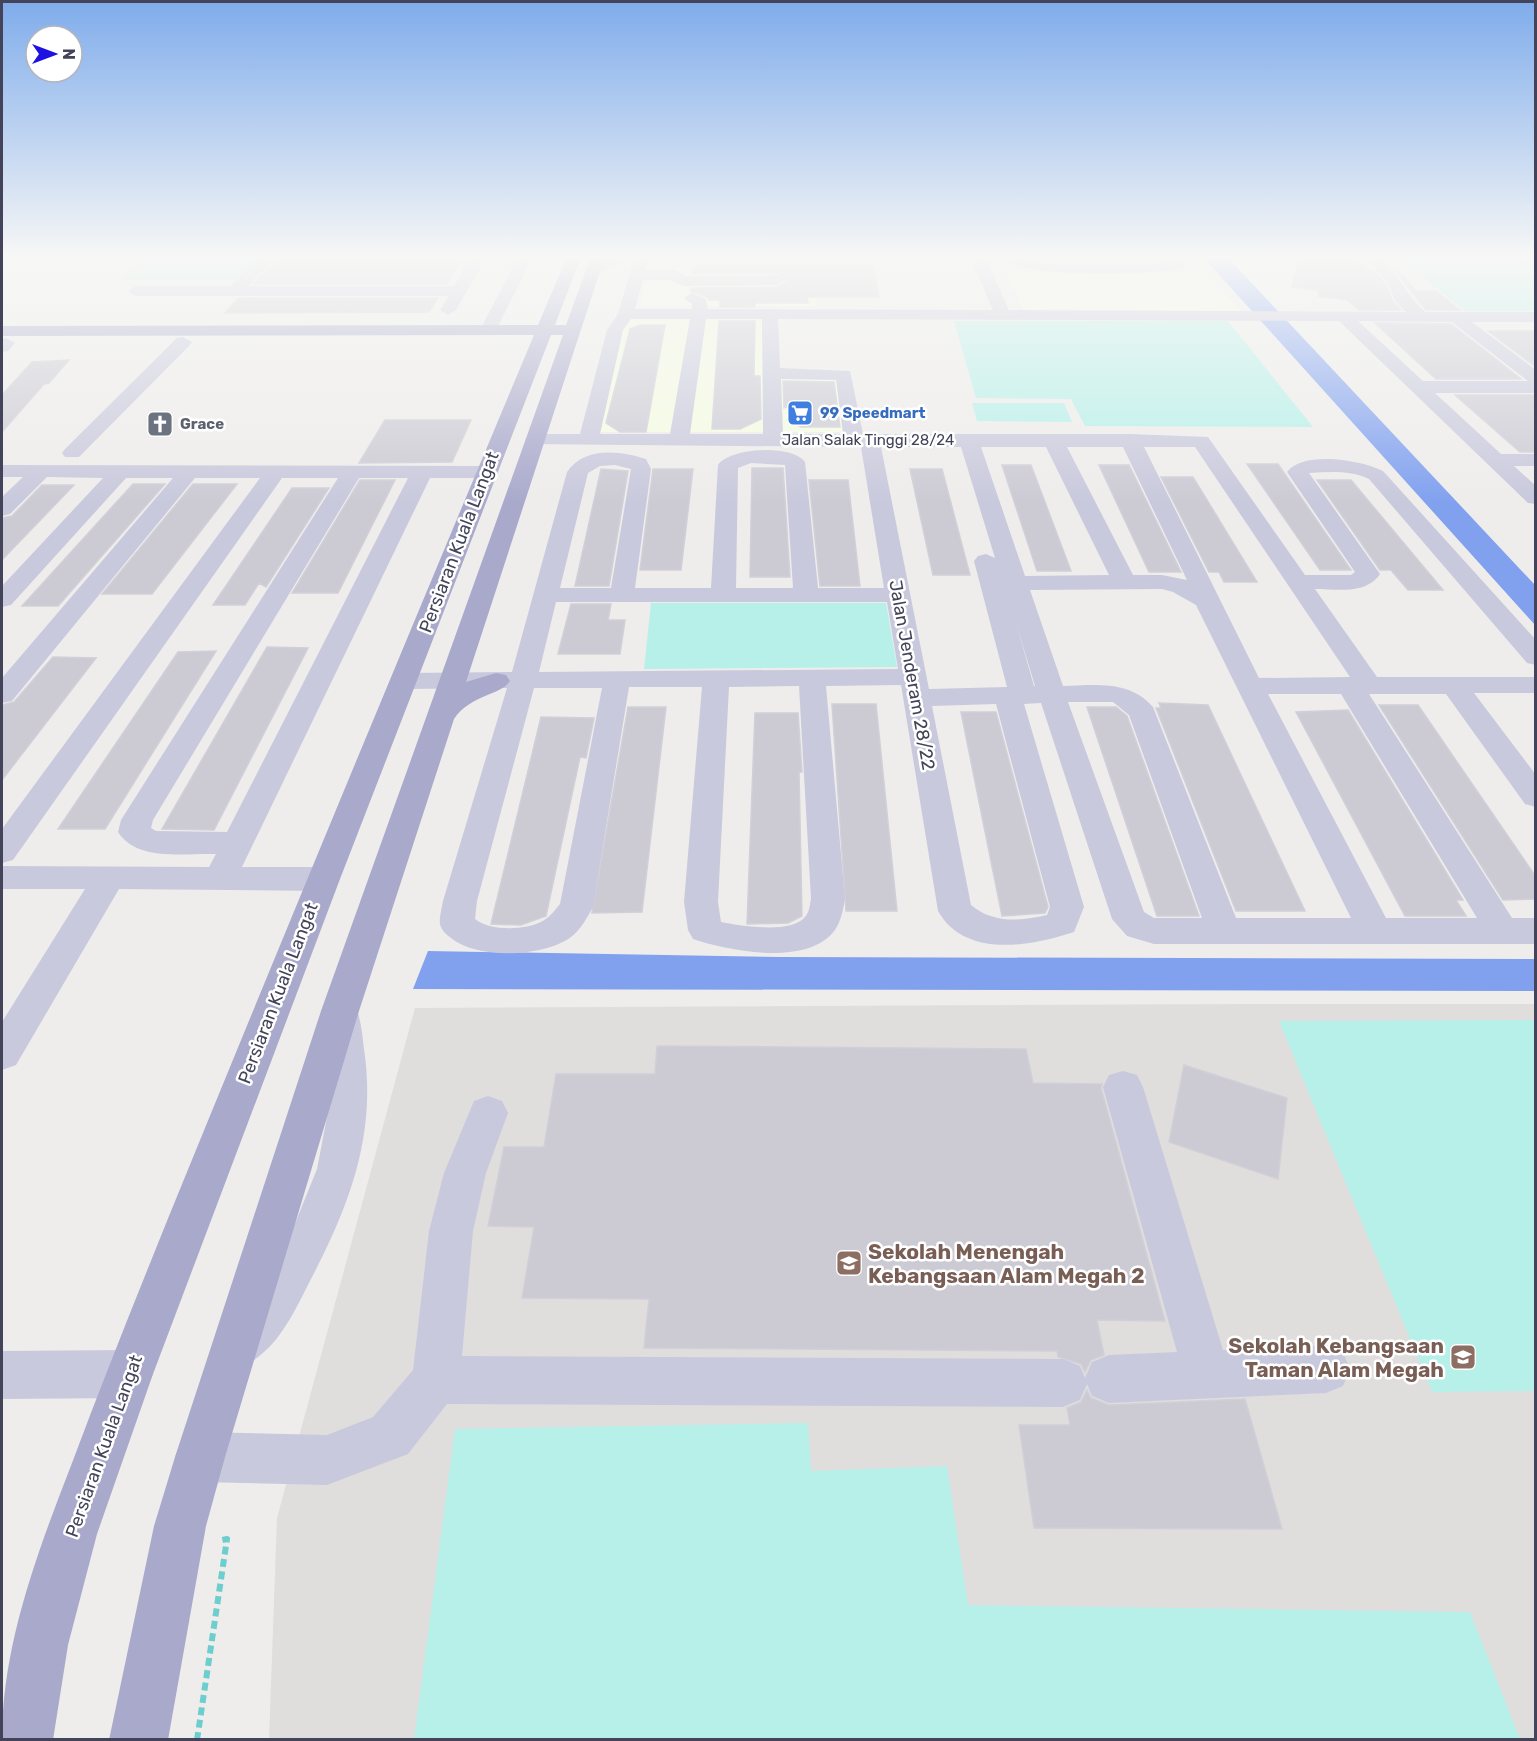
<svg xmlns="http://www.w3.org/2000/svg" width="1537" height="1741" viewBox="0 0 1537 1741" font-family="Rubik,sans-serif">
<rect width="100%" height="100%" fill="#eeedeb"/>
<path fill="#f6fce2" d="M 812,264 L 816,306 L 640,306 L 650,265 Z
M 1005,272 L 1206,272 L 1240,311 L 1024,311 Z
M 631,316 L 764,316 L 765,374 L 840,375 L 849,432 L 598,432 L 621,330 Z"/>
<path fill="#e0dddd" d="M 1246,1004 L 1535,1004 L 1535,1739 L 269,1740 L 277,1518 L 415,1008 Z"/>
<path fill="#b6f0e9" d="M 147,259 L 259,259 L 237,280 L 120,280 Z
M 1399,259 L 1535,259 L 1535,311 L 1465,311 Z
M 954,321 L 1228,321 L 1313,427 L 1085,426 L 1071,399 L 976,398 Z
M 972,403 L 1064,403 L 1072,422 L 977,421 Z
M 651,603 L 886,603 L 897,667 L 644,669 Z
M 1535,1020 L 1535,1391 L 1432,1392 L 1279,1021 Z
M 808,1423 L 811,1471 L 947,1466 L 968,1605 L 1470,1612 L 1520,1739 L 414,1739 L 455,1429 Z"/>
<path fill="#81a1ef" d="M 1205,259 L 1229,259 L 1535,585 L 1535,625 Z
M 428,951 L 781,957 L 1536,959 L 1535,991 L 413,989 Z"/>
<path fill="#cccbd4" stroke="#d1cfd8" stroke-width="1.5" d="M 278,259 L 462,259 L 447,284 L 253,284 Z
M 1299,259 L 1356,259 L 1370,271 L 1374,271 L 1386,284 L 1393,302 L 1401,310 L 1359,310 L 1347,300 L 1318,296 L 1319,290 L 1292,287 Z
M 873,265 L 879,297 L 807,297 L 808,303 L 755,303 L 755,307 L 720,307 L 720,300 L 709,300 L 707,297 L 690,291 L 691,288 L 777,287 L 787,281 L 777,273 L 692,274 L 693,266 Z
M 1396,272 L 1400,272 L 1416,291 L 1436,291 L 1460,310 L 1426,310 Z
M 239,298 L 438,298 L 429,312 L 225,313 Z
M 719,321 L 755,321 L 754,376 L 760,376 L 761,419 L 740,429 L 712,429 Z
M 1375,323 L 1451,324 L 1521,379 L 1436,379 Z
M 640,325 L 665,325 L 646,432 L 620,432 L 606,423 L 630,329 Z
M 1488,331 L 1536,331 L 1536,367 Z
M 69,360 L 49,383 L 44,384 L 2,432 L 2,395 L 32,362 Z
M 783,381 L 834,382 L 840,427 L 801,427 L 792,422 L 792,405 L 784,408 Z
M 1455,395 L 1536,395 L 1536,452 L 1520,452 Z
M 385,420 L 471,420 L 452,462 L 359,463 Z
M 1247,464 L 1278,464 L 1351,570 L 1320,570 Z
M 1002,465 L 1031,465 L 1071,571 L 1037,571 Z
M 1099,465 L 1129,465 L 1181,572 L 1149,572 Z
M 752,468 L 783,468 L 790,577 L 750,577 Z
M 601,469 L 628,471 L 609,586 L 575,586 Z
M 653,469 L 693,469 L 681,570 L 640,570 Z
M 910,469 L 942,469 L 970,575 L 933,575 Z
M 1161,477 L 1193,477 L 1257,582 L 1224,582 L 1219,572 L 1209,572 Z
M 360,480 L 395,480 L 338,593 L 292,593 Z
M 809,480 L 848,480 L 860,586 L 820,586 Z
M 1317,480 L 1351,480 L 1443,590 L 1408,590 L 1391,570 L 1380,570 Z
M 133,484 L 165,484 L 58,606 L 22,606 Z
M 193,484 L 237,484 L 152,594 L 102,594 Z
M 42,485 L 74,485 L 2,560 L 2,518 L 12,516 Z
M 292,488 L 329,488 L 266,587 L 259,583 L 245,605 L 213,605 Z
M 571,604 L 611,604 L 608,620 L 625,620 L 620,654 L 558,654 Z
M 267,647 L 308,648 L 214,830 L 162,829 Z
M 216,651 L 105,829 L 58,829 L 178,652 Z
M 53,657 L 96,658 L 2,780 L 2,705 L 14,702 Z
M 1159,703 L 1208,705 L 1305,911 L 1236,911 L 1156,708 L 1161,708 Z
M 832,704 L 876,704 L 897,911 L 846,911 Z
M 1379,705 L 1418,705 L 1536,877 L 1536,899 L 1503,900 Z
M 628,707 L 666,707 L 642,912 L 592,913 Z
M 1087,707 L 1116,707 L 1127,716 L 1199,916 L 1157,916 Z
M 1348,710 L 1463,900 L 1456,900 L 1466,916 L 1405,916 L 1296,712 Z
M 961,712 L 996,712 L 1048,907 L 1045,913 L 1002,916 Z
M 755,713 L 798,713 L 802,772 L 799,772 L 802,916 L 788,923 L 747,924 Z
M 541,717 L 594,718 L 586,758 L 580,757 L 546,916 L 521,925 L 491,924 Z
M 657,1046 L 1026,1049 L 1033,1083 L 1102,1084 L 1101,1088 L 1165,1321 L 1097,1320 L 1104,1355 L 1091,1360 L 1085,1372 L 1081,1364 L 1058,1357 L 1057,1351 L 644,1348 L 649,1299 L 522,1298 L 534,1227 L 488,1226 L 504,1147 L 544,1147 L 556,1074 L 655,1074 Z
M 1184,1065 L 1287,1098 L 1278,1179 L 1169,1142 Z
M 1087,1390 L 1091,1398 L 1109,1405 L 1245,1399 L 1282,1529 L 1034,1528 L 1019,1425 L 1070,1425 L 1067,1408 L 1081,1402 Z"/>
<g fill="none" stroke-linecap="round" stroke-linejoin="round">
<path stroke="#6dcece" stroke-width="6" stroke-dasharray="8 4.5" stroke-linecap="butt" d="M 197,1740 L 227,1539 L 218,1541"/>
<path fill="#c9c9dd" fill-rule="evenodd" d="M 258,259 L 274,259 L 248,286 L 454,286 L 470,259 L 485,259 L 456,310 L 448,315 L 440,310 L 449,296 L 136,296 L 128,291 L 136,286 L 230,286 Z
M 517,259 L 532,259 L 498,326 L 490,331 L 484,330 L 482,326 Z
M 608,259 L 629,259 L 598,274 L 588,274 L 586,271 Z
M 634,259 L 648,259 L 645,270 L 676,270 L 685,276 L 777,275 L 785,280 L 777,285 L 684,286 L 670,280 L 643,280 L 635,309 L 692,309 L 692,304 L 684,298 L 692,293 L 706,299 L 708,309 L 993,310 L 971,259 L 986,259 L 1009,310 L 1406,312 L 1395,301 L 1388,283 L 1367,259 L 1382,259 C 1399,277 1408,296 1425,312 L 1536,312 L 1536,322 L 1472,322 L 1536,370 L 1536,393 L 1435,393 L 1501,454 L 1536,454 L 1536,466 L 1514,466 L 1536,486 L 1536,504 L 1528,503 L 1339,321 L 778,319 L 780,368 L 850,371 L 863,434 L 1130,434 L 1208,437 L 1305,575 L 1351,575 L 1355,572 L 1287,472 C 1303,450 1362,460 1383,471 L 1536,640 L 1536,665 L 1527,663 L 1369,479 C 1350,470 1330,472 1309,473 L 1380,574 C 1366,595 1337,589 1315,589 L 1377,677 L 1536,677 L 1536,693 L 1474,693 L 1536,775 L 1536,807 L 1525,804 L 1446,694 L 1369,694 L 1512,918 L 1536,918 L 1536,944 L 1154,944 L 1127,936 L 1112,919 L 1041,703 L 1024,704 L 1084,907 L 1074,932 C 1032,946 965,959 938,911 L 901,685 L 826,686 L 845,899 C 843,910 841,921 835,930 C 808,967 729,951 693,939 L 688,930 L 684,902 L 702,687 L 629,687 L 593,907 C 588,916 580,931 571,937 C 544,957 478,960 451,938 C 447,935 441,930 440,924 C 439,918 442,907 443,901 L 507,688 L 405,689 L 395,687 L 391,681 L 395,675 L 405,673 L 512,672 L 567,472 C 585,446 620,451 646,459 L 651,469 L 635,588 L 711,588 L 718,465 C 730,447 793,444 805,462 L 818,588 L 884,588 L 861,447 L 528,444 L 525,440 L 528,436 L 535,434 L 580,434 L 607,330 L 618,314 ZM 631,319 L 690,319 L 670,434 L 600,434 L 623,330 ZM 706,319 L 762,319 L 763,434 L 690,434 ZM 1358,321 L 1452,322 L 1528,381 L 1423,381 ZM 781,379 L 836,380 L 843,434 L 783,434 ZM 881,447 L 961,447 L 995,558 L 986,554 L 978,556 L 974,561 L 1007,687 L 929,689 ZM 981,447 L 1046,447 L 1109,575 L 1025,576 ZM 1067,447 L 1123,447 L 1187,580 L 1162,575 L 1133,575 ZM 1144,447 L 1195,447 L 1350,677 L 1259,678 ZM 751,463 L 785,465 L 793,588 L 736,588 L 738,468 ZM 615,465 L 631,469 L 611,588 L 560,588 L 588,473 L 600,466 ZM 1162,589 L 1173,592 L 1196,605 L 1351,918 L 1236,918 L 1153,707 C 1130,680 1095,685 1063,686 L 1030,590 ZM 556,602 L 887,602 L 898,669 L 539,672 ZM 1016,623 L 1035,686 L 1034,686 ZM 799,686 L 811,899 C 810,905 809,913 805,917 C 791,934 741,926 721,922 L 718,902 L 729,687 ZM 534,688 L 602,688 L 560,904 C 556,908 552,915 547,918 C 531,931 491,932 475,919 L 477,901 ZM 1268,694 L 1341,694 L 1477,918 L 1386,918 ZM 1068,702 L 1113,702 L 1129,715 L 1202,918 L 1154,918 L 1144,912 ZM 996,704 L 1050,907 L 1047,915 C 1020,921 994,924 971,905 L 932,706 Z
M 1004,259 L 1025,259 L 1045,264 L 1160,263 L 1189,259 L 1183,268 C 1155,275 1023,278 1004,259 Z
M 183,337 L 192,342 L 189,346 L 79,457 L 65,457 L 62,453 L 65,449 L 177,338 Z
M 6,338 L 15,343 L 8,351 L 2,352 L 2,339 Z
M 2,465 L 486,466 L 493,468 L 497,472 L 493,476 L 486,478 L 430,478 L 242,867 L 323,867 L 335,871 L 340,879 L 335,887 L 323,891 L 119,889 L 16,1065 L 2,1070 L 2,1022 L 85,889 L 2,889 L 2,866 L 209,867 L 216,854 C 185,853 137,862 118,832 L 121,820 L 338,478 L 282,478 L 13,860 L 2,863 L 2,829 L 260,478 L 195,478 L 12,701 L 2,703 L 2,678 L 173,478 L 126,478 L 11,605 L 2,607 L 2,586 L 103,478 L 47,477 L 10,514 L 2,516 L 2,497 L 23,477 L 2,477 ZM 359,478 L 408,478 L 227,832 L 156,831 L 151,828 L 153,820 Z
M 340,996 L 353,1001 C 361,1016 362,1033 364,1049 C 377,1135 349,1206 310,1281 C 291,1318 276,1353 236,1370 L 219,1363 L 212,1346 L 219,1329 L 249,1304 L 296,1221 L 317,1169 L 328,1112 L 329,1077 L 321,1011 L 327,1001 Z
M 1123,1071 L 1137,1075 L 1143,1087 L 1223,1350 L 1326,1345 L 1343,1352 L 1350,1369 L 1343,1386 L 1326,1393 L 1109,1403 L 1092,1396 L 1087,1384 L 1080,1400 L 1063,1407 L 447,1404 L 408,1454 L 327,1485 L 200,1482 L 182,1475 L 175,1457 L 182,1439 L 200,1432 L 327,1435 L 373,1417 L 413,1370 L 429,1231 L 444,1173 L 474,1101 L 488,1096 L 502,1101 L 508,1113 L 486,1173 L 473,1231 L 462,1356 L 1063,1359 L 1080,1366 L 1085,1378 L 1092,1362 L 1109,1355 L 1177,1352 L 1103,1087 L 1109,1075 Z
M 129,1350 L 146,1357 L 153,1374 L 146,1391 L 129,1398 L 2,1399 L 2,1351 Z"/>
<path fill="#a9a9cc" fill-rule="evenodd" d="M 566,259 L 580,259 L 555,325 L 566,325 L 590,259 L 604,259 L 466,682 L 496,673 L 506,675 L 510,681 C 500,696 471,694 454,719 L 359,1011 L 225,1457 L 206,1526 L 168,1740 L 109,1740 L 154,1526 L 175,1457 L 321,1011 L 563,335 L 551,335 L 340,879 L 153,1374 L 97,1534 L 68,1645 L 53,1740 L 2,1740 C 2,1644 38,1551 72,1463 C 103,1380 136,1298 169,1216 C 289,922 411,628 534,335 L 2,336 L 2,326 L 538,325 Z"/>
</g>
<linearGradient id="sky" x2="0" y2="1"><stop stop-color="#7faceb"/><stop offset="0.51" stop-color="#f7f7f6"/><stop offset="1" stop-color="#f7f7f6" stop-opacity="0"/></linearGradient>
<rect width="1537" height="503" fill="url(#sky)"/>
<defs>
<symbol id="supermarket-square" viewBox="-11 -11 22 22"><rect x="-9" y="-9" width="18" height="18" rx="4" fill="#3f7fe0" stroke="#fff"/><path d="M-6-5.5h2.5l.6 2H6L4.5 2H-2.5L-4.4-4H-6ZM-1.5 3.2a1.3 1.3 0 1 0 .1 0ZM3 3.2a1.3 1.3 0 1 0 .1 0Z" fill="#fff"/></symbol>
<symbol id="church-square" viewBox="-11 -11 22 22"><rect x="-9" y="-9" width="18" height="18" rx="4" fill="#6b7280" stroke="#fff"/><path d="M-1.2-6h2.4v3.5h3.3v2.4h-3.3V6h-2.4V-.1h-3.3v-2.4h3.3Z" fill="#fff"/></symbol>
<symbol id="school-square" viewBox="-11 -11 22 22"><rect x="-9" y="-9" width="18" height="18" rx="4" fill="#8d6e63" stroke="#fff"/><path d="M0-5L7-2L0 1L-7-2ZM-4 1L0 2.5L4 1V4Q0 6-4 4Z" fill="#fff"/></symbol>
</defs>
<g fill-rule="evenodd">
<use href="#supermarket-square" x="785" y="398" width="30" height="30"/>
<use href="#church-square" x="145" y="409" width="30" height="30"/>
<use href="#school-square" x="834" y="1248" width="30" height="30"/>
<use href="#school-square" x="1448" y="1342" width="30" height="30"/>
</g>
<g text-anchor="middle" dominant-baseline="central" stroke-width="5" stroke-linejoin="round" paint-order="stroke">
<g font-size="15" font-weight="bold" fill="#366cbe" stroke="#fff" text-anchor="start">
<text x="820" y="413">99 Speedmart</text>
</g>
<g font-size="15" font-weight="bold" fill="#5b616d" stroke="#fff" text-anchor="start">
<text x="180" y="424">Grace</text>
</g>
<g font-size="15" fill="#434459" stroke="#fff">
<text x="868" y="440">Jalan Salak Tinggi 28/24</text>
</g>
<g font-size="18" fill="#434459" stroke="#fff">
<text transform="translate(459 542) rotate(-69)">Persiaran Kuala Langat</text>
<text transform="translate(912 675) rotate(80)">Jalan Jenderam 28/22</text>
<text transform="translate(278 993) rotate(-69)">Persiaran Kuala Langat</text>
<text transform="translate(104 1446) rotate(-70)">Persiaran Kuala Langat</text>
</g>
<g font-size="21" font-weight="bold" fill="#785e54" stroke="#fff" text-anchor="start">
<text x="868" y="1251">Sekolah Menengah<tspan x="868" dy="24">Kebangsaan Alam Megah 2</tspan></text>
<text x="1444" y="1345" text-anchor="end">Sekolah Kebangsaan<tspan x="1444" dy="24">Taman Alam Megah</tspan></text>
</g>
</g>
<rect width="1537" height="1741" fill="none" stroke="#434459" stroke-width="6"/>
<g transform="translate(54 54) rotate(90)"><circle r="28" fill="#ffffff" stroke="#b4b4bd" stroke-width="1.5"/>
<path d="M0-4.5L10 22L0 15L-10 22Z" fill="#1e11e2"/>
<text y="-9" font-size="16" font-weight="bold" text-anchor="middle" fill="#434459">N</text>
</g>
</svg>
